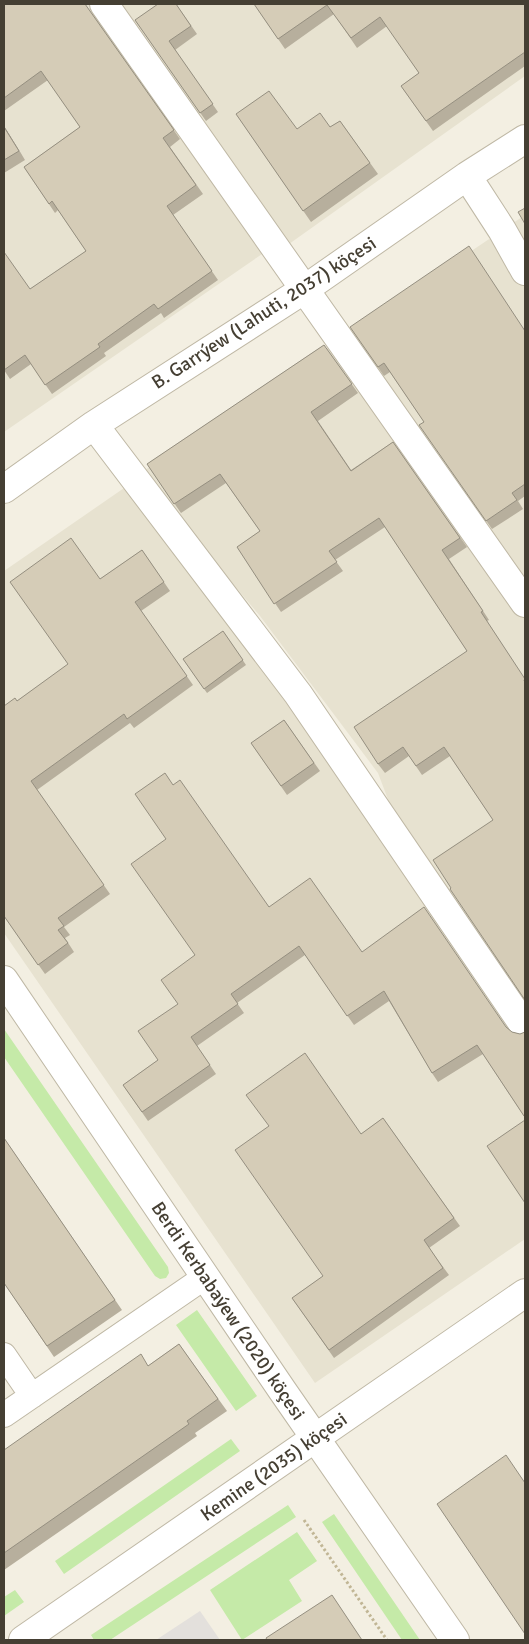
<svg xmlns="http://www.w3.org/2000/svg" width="529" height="1644" viewBox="0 0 529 1644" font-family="Signika,sans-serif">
<rect width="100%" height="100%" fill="#f3efe2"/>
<path fill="#e7e2d0" d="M 4,4 L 95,4 L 265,252 L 4,432 Z
M 110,4 L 525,4 L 525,76 L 282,249 Z
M 525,215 L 525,1008 L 392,810 L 378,773 L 260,616 L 180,521 L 145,470 Z
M 127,486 L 296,714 L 525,1049 L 525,1239 L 315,1383 L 4,933 L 4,571 Z"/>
<path fill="#c5eaa8" d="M 4,1029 L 168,1267 L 169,1273 L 166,1278 L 160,1279 L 155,1276 L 4,1057 Z
M 197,1310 L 257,1396 L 236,1411 L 176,1325 Z
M 231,1439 L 240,1451 L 64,1574 L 55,1561 Z
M 288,1505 L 296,1517 L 110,1640 L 94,1640 L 91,1635 Z
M 334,1514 L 420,1640 L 402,1640 L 322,1522 Z
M 297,1532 L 317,1561 L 289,1580 L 302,1601 L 242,1640 L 210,1590 Z
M 15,1590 L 24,1602 L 4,1616 L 4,1597 Z"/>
<path fill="#e3e0dc" d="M 200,1611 L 220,1640 L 156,1640 Z"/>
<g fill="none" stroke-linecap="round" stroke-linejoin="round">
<defs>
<path id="lane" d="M 4,1355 L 32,1396
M 4,1415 L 205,1277"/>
<path id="street" d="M 104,4 L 525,603
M 467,176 L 502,230 L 525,271
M 94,425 L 298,694 L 525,1027
M 4,489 L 94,425 L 305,289 L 467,176 L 525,139
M 4,980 L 282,1390 L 455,1640
M 23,1640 L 525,1293"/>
</defs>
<use href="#lane" stroke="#bfb8a5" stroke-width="26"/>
<use href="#street" stroke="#bfb8a5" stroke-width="30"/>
<path stroke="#c1b695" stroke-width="3" stroke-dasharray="2.5 2.5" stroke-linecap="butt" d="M 304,1520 L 387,1640"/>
<use href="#lane" stroke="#fff" stroke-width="24"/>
<use href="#street" stroke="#fff" stroke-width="28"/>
</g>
<path fill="#b7af9d" d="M 4,4 L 85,4 L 180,139 L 170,147 L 203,194 L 173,215 L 218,280 L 164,318 L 161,313 L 104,353 L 106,356 L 52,394 L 31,364 L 10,379 L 4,370 L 30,289 L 86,251 L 58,210 L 55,213 L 24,167 L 80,127 L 48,80 L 4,111 Z
M 176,4 L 197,34 L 175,50 L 218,112 L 206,121 L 135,20 Z
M 254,4 L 525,4 L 525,66 L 433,131 L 401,86 L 419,73 L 387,26 L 357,48 L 334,14 L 285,49 Z
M 236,114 L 297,129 L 330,127 L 340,121 L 378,174 L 311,222 Z
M 4,126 L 25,160 L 4,173 Z
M 350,327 L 525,330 L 525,496 L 518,501 L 523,509 L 492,529 L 419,425 L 424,422 L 390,372 L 384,376 Z
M 324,345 L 358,393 L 318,421 L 351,470 L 393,442 L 467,547 L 449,559 L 489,620 L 487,621 L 525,680 L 525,1000 L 451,888 L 493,820 L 450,756 L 422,775 L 409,756 L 385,773 L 378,764 L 467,651 L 385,527 L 335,560 L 343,571 L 281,612 L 237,547 L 260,531 L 226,483 L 181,513 L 147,464 Z
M 142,550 L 170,591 L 141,611 L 193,685 L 134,728 L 130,723 L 37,790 L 110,894 L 64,927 L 70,935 L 65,938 L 74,952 L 45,974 L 4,916 L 17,701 L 68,665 L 100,579 Z
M 223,631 L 246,665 L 207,693 L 183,659 Z
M 284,720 L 320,771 L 287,795 L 251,743 Z
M 173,785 L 269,907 L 362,952 L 506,1028 L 512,1032 L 520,1034 L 525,1032 L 525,1118 L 483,1054 L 438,1082 L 432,1073 L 389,1001 L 354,1025 L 305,955 L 237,1003 L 244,1013 L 197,1046 L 216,1074 L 148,1121 L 123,1085 L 158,1060 L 195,955 L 166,839 Z
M 383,1118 L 460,1226 L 429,1248 L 449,1275 L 334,1358 L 292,1298 L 323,1276 L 269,1126 L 361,1134 Z
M 4,1138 L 122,1310 L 54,1357 L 4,1283 Z
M 179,1344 L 227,1411 L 195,1433 L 197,1436 L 4,1570 L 4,1450 L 149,1365 Z"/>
<path fill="#958f80" d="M 4,126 L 25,160 L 4,127 Z"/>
<path fill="#d5ccb7" stroke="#958f80" d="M 4,4 L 85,4 L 174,130 L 163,138 L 196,185 L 167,206 L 212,271 L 158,309 L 154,304 L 98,344 L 100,347 L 45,385 L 25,355 L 4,370 L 4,252 L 30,289 L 86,251 L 52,201 L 49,204 L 24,167 L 80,127 L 41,71 L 4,98 Z
M 158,4 L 176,4 L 191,26 L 169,41 L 213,104 L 200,113 L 135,20 Z
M 254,4 L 525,4 L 525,52 L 426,121 L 401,86 L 419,73 L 380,17 L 351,38 L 327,5 L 278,39 Z
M 269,91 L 297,129 L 320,113 L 330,127 L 340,121 L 370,163 L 303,211 L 236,114 Z
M 4,127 L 19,151 L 4,160 Z
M 525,208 L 525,224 L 518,212 Z
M 469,246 L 525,331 L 525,484 L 512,493 L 517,500 L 486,521 L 419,425 L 424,422 L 384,363 L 378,367 L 350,327 Z
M 324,345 L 352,384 L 311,412 L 351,471 L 393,442 L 460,538 L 442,550 L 483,611 L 481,612 L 525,679 L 524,680 L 525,683 L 525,1000 L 450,889 L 451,888 L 433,860 L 493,820 L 444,747 L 416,766 L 403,747 L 378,764 L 354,727 L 467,651 L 379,518 L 329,551 L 337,562 L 274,604 L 237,547 L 260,531 L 220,474 L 174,504 L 147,464 Z
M 71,538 L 100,579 L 142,550 L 164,582 L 135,602 L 187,676 L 127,719 L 124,714 L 31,781 L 104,885 L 58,918 L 64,926 L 58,930 L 68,943 L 38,965 L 4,916 L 4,706 L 15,698 L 17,701 L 68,664 L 10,582 Z
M 223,631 L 243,660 L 204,689 L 183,659 Z
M 284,720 L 314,763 L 281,786 L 251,743 Z
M 165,773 L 173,785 L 180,780 L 269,907 L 310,878 L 362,952 L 424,907 L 506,1027 L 512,1032 L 520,1034 L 525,1032 L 525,1115 L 524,1116 L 477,1045 L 432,1073 L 384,991 L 347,1016 L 299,946 L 231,994 L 238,1004 L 191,1037 L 210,1065 L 142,1112 L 123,1085 L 158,1060 L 138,1031 L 178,1004 L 161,980 L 195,955 L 131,864 L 166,839 L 135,794 Z
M 305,1053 L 361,1134 L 383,1118 L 454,1218 L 424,1240 L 443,1268 L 329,1350 L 292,1298 L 323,1276 L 235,1150 L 269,1126 L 246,1095 Z
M 525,1120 L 525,1203 L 487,1146 Z
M 4,1138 L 115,1300 L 47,1346 L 4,1283 Z
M 179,1344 L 218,1399 L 187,1421 L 189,1424 L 4,1553 L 4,1450 L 141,1354 L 148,1366 Z
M 506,1455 L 525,1483 L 525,1634 L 437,1504 Z
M 332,1595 L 362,1640 L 267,1640 L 266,1638 Z"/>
<g text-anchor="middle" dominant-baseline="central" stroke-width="4" stroke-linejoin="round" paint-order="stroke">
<g font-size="19" fill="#453f33" stroke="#fff">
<text transform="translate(264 313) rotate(-33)">B. Garrýew (Lahuti, 2037) köçesi</text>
<text transform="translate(228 1311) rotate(56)">Berdi Kerbabaýew (2020) köçesi</text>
<text transform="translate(274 1467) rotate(-35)">Kemine (2035) köçesi</text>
</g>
</g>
<rect width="529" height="1644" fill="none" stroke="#453f33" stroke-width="10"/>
</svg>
